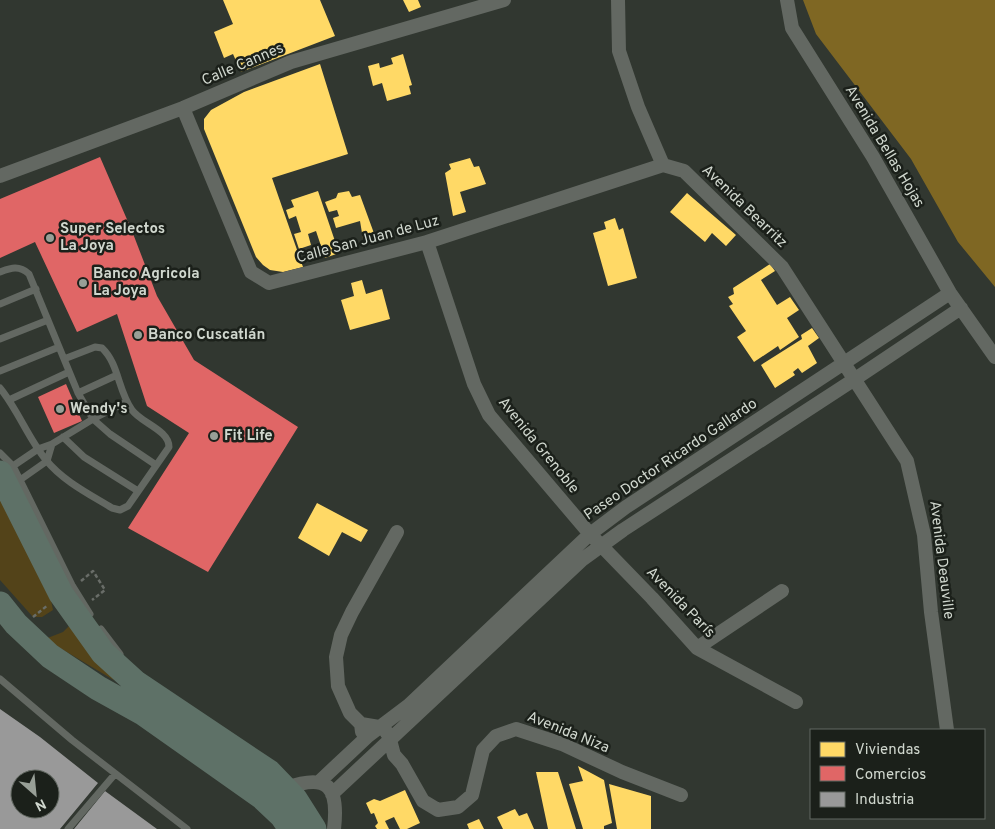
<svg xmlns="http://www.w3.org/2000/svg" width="995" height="829" viewBox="0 0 995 829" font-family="Overpass,sans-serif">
<rect width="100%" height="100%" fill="#313730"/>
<path fill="#534319" d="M 0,498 L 49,590 L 53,610 L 42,617 L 33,617 L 0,580 Z
M 72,623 L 126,685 L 112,679 L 45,639 L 63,632 Z"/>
<path fill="#7f6723" d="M 803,0 L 995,0 L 995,287 L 958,242 L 911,159 L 816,34 Z"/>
<path fill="#ffd966" d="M 223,0 L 320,0 L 335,36 L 241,72 L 233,54 L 224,58 L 214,32 L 233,24 Z
M 403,0 L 418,0 L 421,7 L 409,12 Z
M 403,54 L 412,85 L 409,86 L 411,94 L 387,101 L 382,83 L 373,86 L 368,66 L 379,63 L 380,68 L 393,64 L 391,58 Z
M 320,64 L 348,154 L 272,178 L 303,267 L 283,272 L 270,270 L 263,265 L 256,257 L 204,129 L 204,119 L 211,110 L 244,92 Z
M 470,158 L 474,167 L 479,166 L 486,184 L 460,192 L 466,212 L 453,216 L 445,173 L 451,169 L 449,164 Z
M 318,191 L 339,253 L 325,258 L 316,231 L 308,234 L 311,245 L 299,249 L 294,234 L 301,232 L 296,216 L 289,219 L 286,210 L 294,207 L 291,200 Z
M 349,191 L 352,197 L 360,195 L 375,236 L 363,239 L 360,221 L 336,228 L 333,218 L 339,216 L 337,210 L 329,212 L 325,202 L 336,198 L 338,193 Z
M 687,193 L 736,235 L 726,246 L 712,233 L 705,242 L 670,212 Z
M 615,218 L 619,230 L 623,228 L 637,278 L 608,286 L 593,233 L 606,229 L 604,222 Z
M 770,264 L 775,271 L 761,280 L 777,305 L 790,297 L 799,310 L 787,318 L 799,337 L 780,350 L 778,346 L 754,362 L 737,337 L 746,331 L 729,306 L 733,304 L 728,297 L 734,294 L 733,288 Z
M 362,280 L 366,294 L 382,289 L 390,319 L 350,330 L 341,300 L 354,296 L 351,283 Z
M 812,328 L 819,338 L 808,346 L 817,363 L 802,373 L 798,368 L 793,372 L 795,375 L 775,388 L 761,365 L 802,339 L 801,335 Z
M 317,503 L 368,530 L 361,542 L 342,532 L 329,556 L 298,538 Z
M 578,766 L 604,780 L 612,823 L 604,826 L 604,829 L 583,829 L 569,784 L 583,781 Z
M 536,772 L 558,772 L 576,829 L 548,829 Z
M 609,784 L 651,796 L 651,829 L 617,829 Z
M 405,790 L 420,823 L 407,829 L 400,829 L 394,817 L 385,821 L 389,829 L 377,829 L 375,826 L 378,823 L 374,813 L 371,814 L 366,803 L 374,799 L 380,801 Z
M 515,809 L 519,816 L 527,813 L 534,829 L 503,829 L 497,817 Z
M 479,819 L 484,829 L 469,829 L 467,824 Z"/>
<path fill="#e06666" d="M 100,157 L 132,231 L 157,296 L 194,360 L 298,427 L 208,572 L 128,528 L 189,433 L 147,406 L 117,314 L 77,332 L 35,242 L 0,258 L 0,199 Z
M 66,384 L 82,421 L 54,433 L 38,397 Z"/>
<path fill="#999" fill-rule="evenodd" d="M 0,709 L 40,737 L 98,783 L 60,829 L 0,829 ZM 20,779 L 50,779 L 50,809 L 20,809 Z
M 105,791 L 157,829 L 74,829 Z"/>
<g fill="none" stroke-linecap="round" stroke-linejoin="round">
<path stroke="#696d68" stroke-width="2.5" stroke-dasharray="4 2.5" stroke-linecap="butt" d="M 81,581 L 93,571 L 105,590 L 92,600
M 33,617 L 48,605"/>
<path stroke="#636862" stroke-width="7" d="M 0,272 C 11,268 19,265 29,274 L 78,393 L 93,419 L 110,434 L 156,465
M 0,304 L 36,289
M 0,339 L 48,320
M 0,371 L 59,347
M 0,388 C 18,410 28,438 46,460 C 63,481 89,494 112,508 L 120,510 L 128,506 L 169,447 C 169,430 141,423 132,410 C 118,391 119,364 102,348 L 95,347 L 64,359
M 78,393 L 117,375
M 9,400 L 69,372
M 63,437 L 84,457 L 138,491
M 0,453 L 13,466 L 20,480 L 72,585 L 90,614
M 13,466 L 38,449 L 52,444 L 93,419 L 126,402
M 20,480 L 47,461 L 52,444
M 101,629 L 120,654
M 0,679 L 72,740 L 187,829
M 68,829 L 115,774"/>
<path stroke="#636862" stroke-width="14" d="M 618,0 L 619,51 L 638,107 L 663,165 L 684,171 L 782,267 L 907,461 L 924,535 L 931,612 L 947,730
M 787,0 L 792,28 L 873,157 L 950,293 L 995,357
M 183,108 L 251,272 L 269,283 L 427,242 L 663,165
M 0,176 L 183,108 L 291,62 L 504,0
M 427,242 L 474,384 L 489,415 L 590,534 L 652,598 L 697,648 L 796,702
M 697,648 L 782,591
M 361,724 L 379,727 L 385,730 L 389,736 L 394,755 L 402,764 L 423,801 L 438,810 L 458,807 L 472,795 L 483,750 L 496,736 L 516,729 L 562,744 L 622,772 L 681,795
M 362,732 L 361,724 L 350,713 L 338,686 L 336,657 L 341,635 L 352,612 L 397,532
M 320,781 L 368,736 L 409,705 L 590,534 L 626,507 L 950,293
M 286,788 C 328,773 339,786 334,829
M 332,794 L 583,559 L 623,530 L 855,379 L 961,308"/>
<path stroke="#5e7167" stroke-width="25" d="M 0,473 L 61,594 L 103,653 L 136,683 L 269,772 L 295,799 L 314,829
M 0,604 L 16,624 L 50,656 L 98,688 L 143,713 L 262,797 L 282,816 L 291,829"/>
</g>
<g fill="#989f97" stroke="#1b201a" stroke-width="2">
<circle cx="50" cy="238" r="5"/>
<circle cx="83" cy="283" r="5"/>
<circle cx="138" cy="335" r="5"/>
<circle cx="60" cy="409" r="5"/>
<circle cx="214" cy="436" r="5"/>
</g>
<g text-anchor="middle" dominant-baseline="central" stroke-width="5" stroke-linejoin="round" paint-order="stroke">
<g font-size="15" fill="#d0d7ce" stroke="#1b201a">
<text transform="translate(243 65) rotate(-23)">Calle Cannes</text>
<text transform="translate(884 147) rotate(59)">Avenida Bellas Hojas</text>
<text transform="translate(744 207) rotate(44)">Avenida Bearritz</text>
<text transform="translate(368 240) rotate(-15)">Calle San Juan de Luz</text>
<text transform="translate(538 446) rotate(51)">Avenida Grenoble</text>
<text transform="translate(671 460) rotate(-34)">Paseo Doctor Ricardo Gallardo</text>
<text transform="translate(941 560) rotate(83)">Avenida Deauville</text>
<text transform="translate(680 603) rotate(46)">Avenida París</text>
<text transform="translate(568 733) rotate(22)">Avenida Niza</text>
</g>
<g font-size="15" font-weight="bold" fill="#d0d7ce" stroke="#1b201a" text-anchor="start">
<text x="60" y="229">Super Selectos<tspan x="60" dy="17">La Joya</tspan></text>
<text x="93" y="274">Banco Agricola<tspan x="93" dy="17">La Joya</tspan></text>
<text x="148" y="335">Banco Cuscatlán</text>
<text x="70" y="409">Wendy's</text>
<text x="224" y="436">Fit Life</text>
</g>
</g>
<rect x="810" y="729" width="175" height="90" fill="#1b201a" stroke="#636962"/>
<rect x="820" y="742" width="25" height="15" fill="#ffd966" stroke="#636962"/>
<text x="855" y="754" font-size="15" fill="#d0d7ce">Viviendas</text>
<rect x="820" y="766" width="25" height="15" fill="#e06666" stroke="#636962"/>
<text x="855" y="779" font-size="15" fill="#d0d7ce">Comercios</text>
<rect x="820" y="792" width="25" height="15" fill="#999999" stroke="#636962"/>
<text x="855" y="804" font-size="15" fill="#d0d7ce">Industria</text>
<g transform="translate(35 794) rotate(153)"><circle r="24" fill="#1b201a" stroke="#636962"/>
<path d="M0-4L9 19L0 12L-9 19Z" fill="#989f97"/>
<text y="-8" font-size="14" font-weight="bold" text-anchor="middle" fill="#d0d7ce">N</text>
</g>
</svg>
